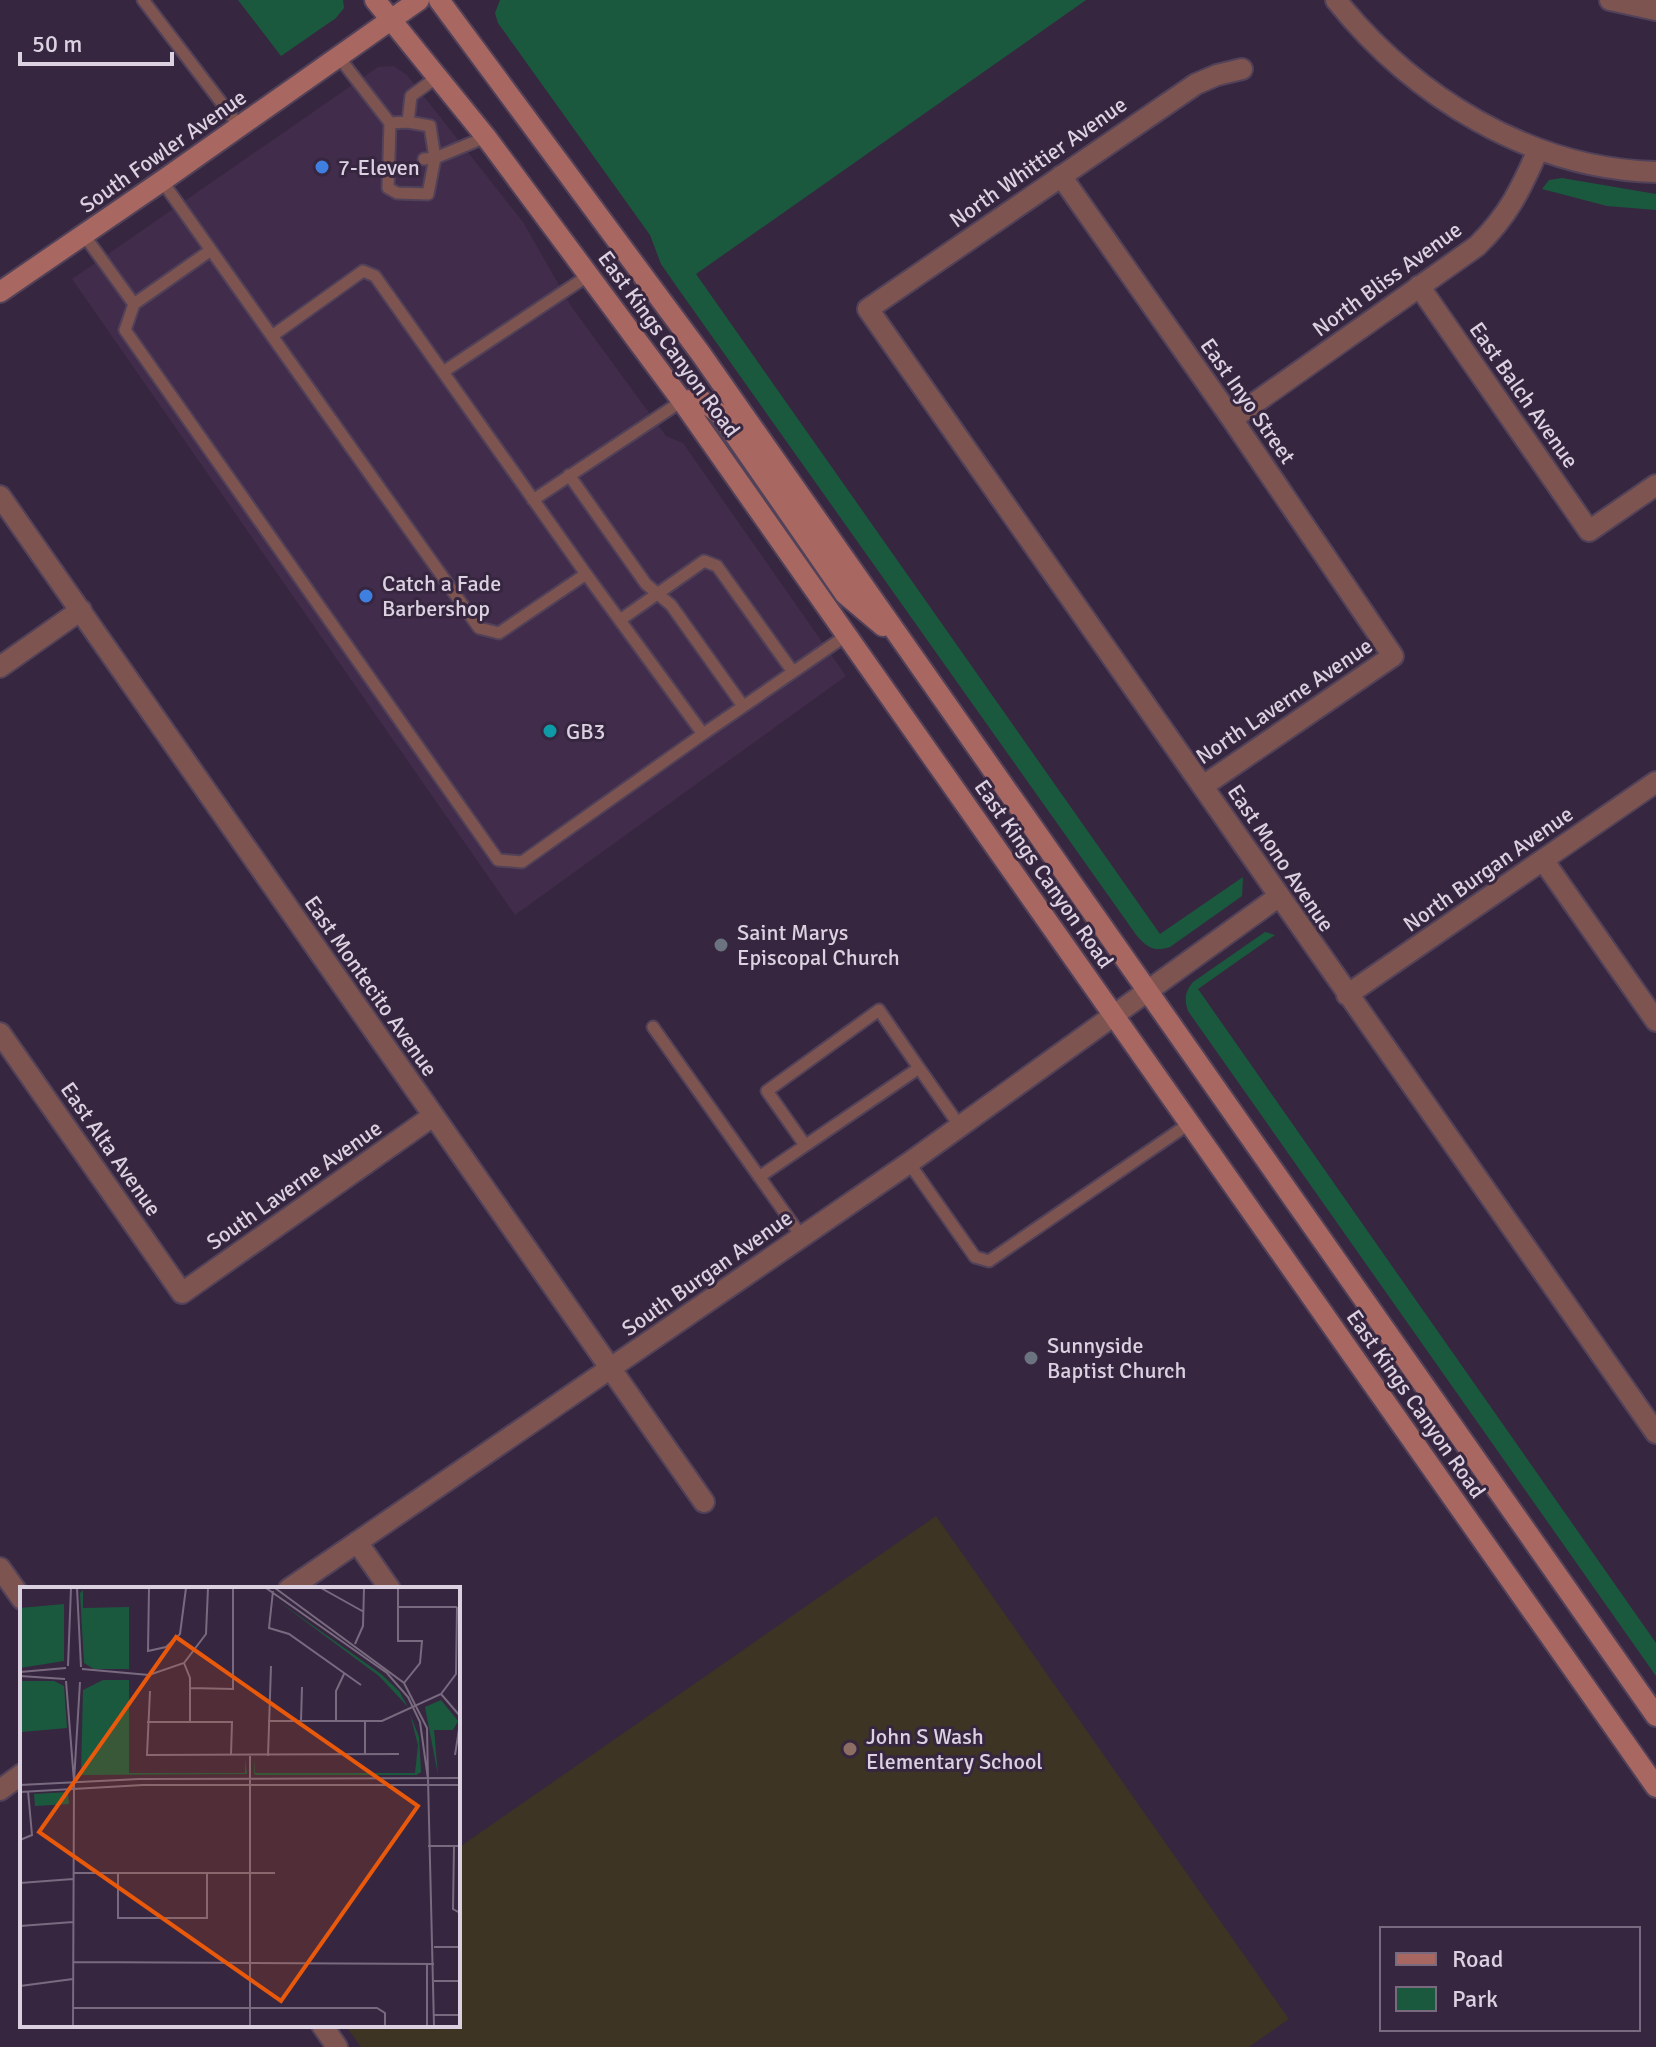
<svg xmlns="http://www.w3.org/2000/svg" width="1656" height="2047" viewBox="0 0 1656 2047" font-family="Signika,sans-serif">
<rect width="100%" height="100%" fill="#37263f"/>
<path fill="#412c4b" d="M 394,66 L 407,75 L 523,222 L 571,306 L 666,436 L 683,443 L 846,676 L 515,915 L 72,279 L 378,67 Z"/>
<path fill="#3d3424" d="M 936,1516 L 1289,2019 L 1249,2047 L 361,2047 L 345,2025 L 458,2025 L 458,1848 Z"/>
<path fill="#1b593f" d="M 238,0 L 343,0 L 344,8 L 336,18 L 281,56 Z
M 500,0 L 1086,0 L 696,274 L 1160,934 L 1243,877 L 1242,896 L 1170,947 C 1154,952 1148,948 1137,936 L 677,287 L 661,264 L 650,235 L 498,23 L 495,13 Z
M 1562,178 L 1656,194 L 1656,210 L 1607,206 L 1542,189 L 1549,180 Z
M 1265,932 L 1275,935 L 1198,989 L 1656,1643 L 1656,1676 L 1188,1011 C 1184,999 1185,992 1193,982 Z"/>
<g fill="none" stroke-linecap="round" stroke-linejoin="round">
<defs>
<path id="service" d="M 143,0 L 240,127
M 338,56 L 390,123 L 408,122 L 411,96 L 437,77
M 408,122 L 430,126 L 435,158 L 424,159
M 390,123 L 388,188 L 397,193 L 428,194 L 435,158 L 486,137
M 162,181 L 479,628 L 499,633 L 586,574 L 703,734 L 847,635
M 84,235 L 134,304 L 125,330 L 498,860 L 522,862 L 703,734
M 134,304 L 211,250
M 272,336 L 363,271 L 375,276 L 586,574
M 443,372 L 589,275
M 569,475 L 646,584 L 671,605 L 743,706
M 533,500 L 682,401
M 620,620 L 704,561 L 717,566 L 793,672
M 653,1027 L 802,1237
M 919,1068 L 959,1125
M 909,1163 L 975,1257 L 989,1261 L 1190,1123
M 759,1177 L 919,1068 L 879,1010 L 767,1091 L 805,1145"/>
<path id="minor" d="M 1610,0 L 1656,10
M 1242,69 L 1217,75 L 1196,84 L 868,309 L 1656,1433
M 1061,176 L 1232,419 L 1393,656 L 1203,786
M 1419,286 L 1589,531 L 1656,485
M 1232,419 L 1477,246 C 1508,216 1521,189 1538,150
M 0,496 L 704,1502
M 0,667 L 81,610
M 1543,860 L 1656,1021
M 1347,995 L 1656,782
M 0,1033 L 182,1293 L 433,1116
M 357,1542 L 390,1589
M 0,1568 L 22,1599
M 289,1589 L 909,1163 L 1278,897
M 0,1790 L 22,1774
M 322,2025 L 337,2047"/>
<path id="tertiary" d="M 1336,0 C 1413,96 1530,169 1656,172"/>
<path id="secondary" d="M 375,0 L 486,137 L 682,401 L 1656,1787
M 439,0 L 701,354 L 1656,1716
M 0,292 L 162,181 L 419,0
M 682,401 L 700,399 L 721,415 L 845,594 L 883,626"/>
</defs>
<use href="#service" stroke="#514159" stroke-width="15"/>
<use href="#minor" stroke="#514159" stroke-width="24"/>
<use href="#tertiary" stroke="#514159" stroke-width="24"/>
<use href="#secondary" stroke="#514159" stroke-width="24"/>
<use href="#service" stroke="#7d544f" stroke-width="11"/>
<use href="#minor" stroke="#7d544f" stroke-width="20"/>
<use href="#tertiary" stroke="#7d544f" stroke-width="20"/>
<use href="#secondary" stroke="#a86861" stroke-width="20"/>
</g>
<g fill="#3f7fe0" stroke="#37263f" stroke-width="3">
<circle cx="322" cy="167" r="8"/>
<circle cx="366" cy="596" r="8"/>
</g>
<circle fill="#0f9aa8" stroke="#37263f" stroke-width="3" cx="550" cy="731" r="8"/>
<g fill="#6b7280" stroke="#37263f" stroke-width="3">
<circle cx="721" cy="945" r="8"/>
<circle cx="1031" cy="1358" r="8"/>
</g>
<circle fill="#8d6e63" stroke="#37263f" stroke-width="3" cx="850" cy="1749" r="8"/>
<g text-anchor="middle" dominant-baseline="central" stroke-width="6" stroke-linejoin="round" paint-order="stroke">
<g font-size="22" fill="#dbd1e1" stroke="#37263f">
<text transform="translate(163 151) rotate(-35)">South Fowler Avenue</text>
<text transform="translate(1038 162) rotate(-35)">North Whittier Avenue</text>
<text transform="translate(1387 279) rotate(-36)">North Bliss Avenue</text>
<text transform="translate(669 344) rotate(54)">East Kings Canyon Road</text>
<text transform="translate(1524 395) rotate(55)">East Balch Avenue</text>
<text transform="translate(1248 401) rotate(55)">East Inyo Street</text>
<text transform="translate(1284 701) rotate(-34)">North Laverne Avenue</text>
<text transform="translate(1281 858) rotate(56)">East Mono Avenue</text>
<text transform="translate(1488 869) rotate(-35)">North Burgan Avenue</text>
<text transform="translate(1044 874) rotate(55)">East Kings Canyon Road</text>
<text transform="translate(371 986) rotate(55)">East Montecito Avenue</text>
<text transform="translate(111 1149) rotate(55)">East Alta Avenue</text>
<text transform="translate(294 1185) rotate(-35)">South Laverne Avenue</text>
<text transform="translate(707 1273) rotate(-35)">South Burgan Avenue</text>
<text transform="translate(1416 1404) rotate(55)">East Kings Canyon Road</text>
</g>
<g font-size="22" fill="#dbd1e1" stroke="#37263f" text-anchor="start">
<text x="338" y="167">7-Eleven</text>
<text x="382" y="583">Catch a Fade<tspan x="382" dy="25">Barbershop</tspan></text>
<text x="566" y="731">GB3</text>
<text x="737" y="932">Saint Marys<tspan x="737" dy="25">Episcopal Church</tspan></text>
<text x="1047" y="1345">Sunnyside<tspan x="1047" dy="25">Baptist Church</tspan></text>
<text x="866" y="1736">John S Wash<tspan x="866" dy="25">Elementary School</tspan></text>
</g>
</g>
<g transform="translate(20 1587)">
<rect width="440" height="440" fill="#37263f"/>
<path d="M 44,1 L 44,74 L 0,81 L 0,21 L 44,17 ZM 63,3 L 63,21 L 109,20 L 109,82 L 74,82 L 64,76 L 60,6 ZM 254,11 L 361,87 L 379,104 L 388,120 L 359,89 ZM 83,93 L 109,93 L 109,186 L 225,186 L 225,171 L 227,187 L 61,188 L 63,103 ZM 0,94 L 34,94 L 44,99 L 47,141 L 1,145 L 0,193 ZM 421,113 L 438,134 L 433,143 L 414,143 L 418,188 L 405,120 ZM 390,127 L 399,150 L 401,185 L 397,188 L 235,188 L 234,186 L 235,172 L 235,186 L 395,186 L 398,158 ZM 48,205 L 49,217 L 15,219 L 14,207 Z" fill="#1b593f"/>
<path fill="none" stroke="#796a80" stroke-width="2" d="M 57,1 L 61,80M 129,1 L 128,64 L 146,60 L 160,47 L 166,1M 246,1 L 367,86 L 388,110 L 400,135 L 408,192 L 414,439M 255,1 L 384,96 L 407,141 L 408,192M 301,1 L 344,25M 378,1 L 378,54 L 402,54 L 400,76 L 384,96M 253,4 L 249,41 L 269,47 L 341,98M 378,20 L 437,20M 335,57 L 343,39 L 344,1M 164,76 L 170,91 L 170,135M 48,79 L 51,1M 62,82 L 129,88 L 164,76 L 186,47 L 188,1M 0,85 L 46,81M 0,89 L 45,92M 46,94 L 54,194 L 53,439M 170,101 L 213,102 L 213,1M 130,104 L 127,168 L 379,167M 421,107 L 440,129M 248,134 L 362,134 L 421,107 L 436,87 L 437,20M 281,134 L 282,100M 316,134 L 316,104 L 324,87M 127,135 L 212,135 L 211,168M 345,168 L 345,134M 435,168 L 440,136M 248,169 L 251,79M 54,194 L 60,95M 0,198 L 119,192 L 440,191M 0,205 L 123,198 L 440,198M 0,253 L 12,248 L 8,204M 408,259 L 440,259M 434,259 L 433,322 L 440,326M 53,286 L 255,286M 98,286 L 98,331 L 187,331 L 187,286M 0,296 L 53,292M 0,339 L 53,335M 414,360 L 440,360M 53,375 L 414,377M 407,377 L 407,439M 414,394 L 440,394M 0,399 L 53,392M 53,421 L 357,421 L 365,426 L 365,439M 414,428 L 440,428M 230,439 L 230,169"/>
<path fill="#e8590c" fill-opacity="0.15" stroke="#e8590c" stroke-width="4" d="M 156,50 L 398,219 L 261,414 L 19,245 Z"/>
<rect width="440" height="440" fill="none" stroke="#dbd1e1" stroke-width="4"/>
</g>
<rect x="1380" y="1927" width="260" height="104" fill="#37263f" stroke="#796a80" stroke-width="2"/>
<rect x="1396" y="1953" width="40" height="12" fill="#a86861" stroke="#796a80" stroke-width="2"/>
<text x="1452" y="1967" font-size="24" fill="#dbd1e1">Road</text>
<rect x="1396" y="1987" width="40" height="24" fill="#1b593f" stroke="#796a80" stroke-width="2"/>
<text x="1452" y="2007" font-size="24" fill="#dbd1e1">Park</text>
<path d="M20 52v12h152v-12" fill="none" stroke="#dbd1e1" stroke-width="4"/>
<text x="32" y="52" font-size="24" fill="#dbd1e1" stroke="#37263f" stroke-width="6" paint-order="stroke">50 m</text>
</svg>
